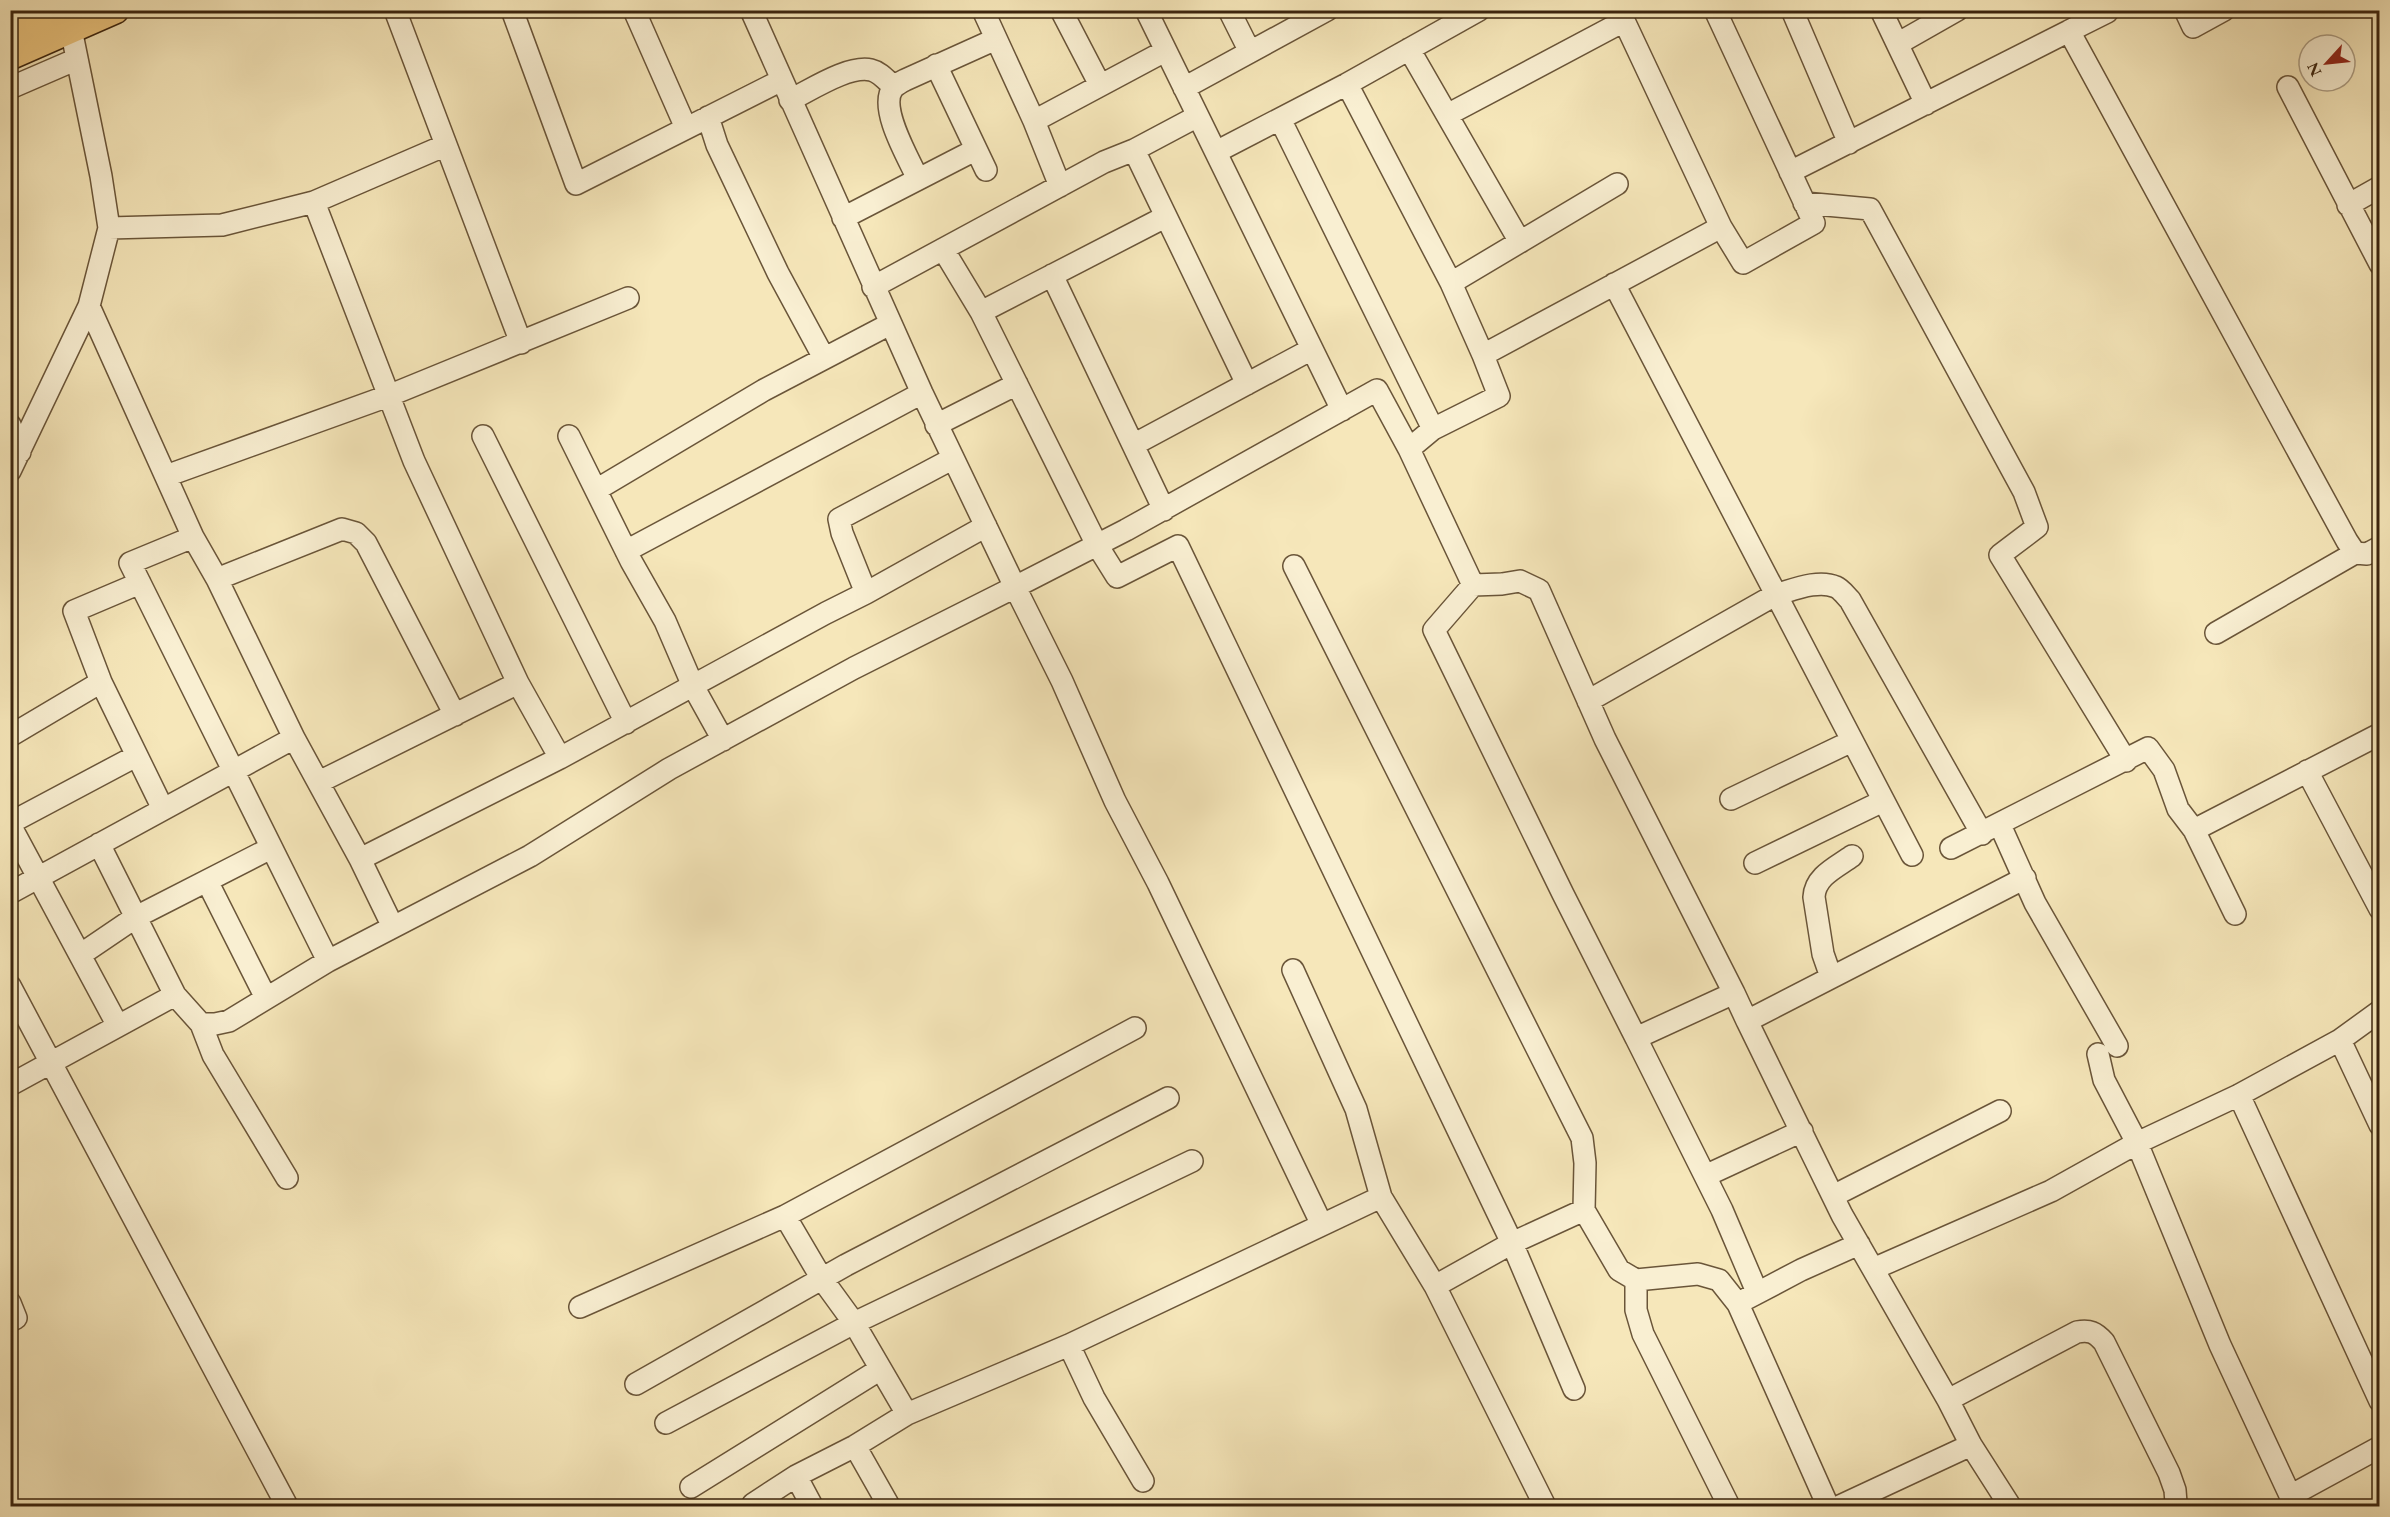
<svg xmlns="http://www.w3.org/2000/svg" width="2390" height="1517" viewBox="0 0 2390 1517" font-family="'EB Garamond',serif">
<rect width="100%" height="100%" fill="#f6e7ba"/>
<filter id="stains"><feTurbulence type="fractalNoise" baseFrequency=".00333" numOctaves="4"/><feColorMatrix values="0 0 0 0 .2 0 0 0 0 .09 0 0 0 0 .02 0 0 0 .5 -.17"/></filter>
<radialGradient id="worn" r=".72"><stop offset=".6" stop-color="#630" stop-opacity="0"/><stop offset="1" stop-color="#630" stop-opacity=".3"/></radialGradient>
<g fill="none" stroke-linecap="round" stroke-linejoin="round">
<defs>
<path id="minor" d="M 395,10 L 521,343
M 512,10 L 576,184 L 782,80
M 634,10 L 686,128
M 983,10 L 1034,121 L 1060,186
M 1061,10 L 1100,85
M 1229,10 L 1250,52
M 1479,10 L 1347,84 L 1451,283 L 1483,355
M 1619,10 L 1721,227 L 1743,263 L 1814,223 L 1715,10
M 1792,10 L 1849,143
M 1881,10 L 1926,104
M 2185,10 L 2193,27 L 2224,10
M 2069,31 L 2107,12 L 2107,10
M 1899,43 L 1957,10
M 1409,49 L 1520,242
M 936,65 L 986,170
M 2288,87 L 2380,264
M 10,88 L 77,59
M 1184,88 L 1327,10
M 790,100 C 811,90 848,65 871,70 C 880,72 887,81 894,87
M 1447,115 L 1624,21
M 1198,116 L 1342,410
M 708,117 L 717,145 L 778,273 L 824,358
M 1280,119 L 1433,429
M 1034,121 L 1165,51
M 1134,150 L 1247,384
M 1216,152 L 1347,84
M 1790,172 L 2069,31 L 2347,541 L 2355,553 L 2367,554 L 2380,547
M 918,179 C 909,159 878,108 893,88 C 896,85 901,82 905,80 L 996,39
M 314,202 L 446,145
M 1804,203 L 1870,209 L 2024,492 L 2037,527 L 2000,555 L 2126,761
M 2348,205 L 2380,187
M 843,218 L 975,150
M 109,228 L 222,225 L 314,202 L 414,461 L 518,683
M 943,249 L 981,312 L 1097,545 L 1117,577 L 1178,546 L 1512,1243 L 1574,1389
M 1052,275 L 1164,510
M 1451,283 L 1617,184
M 1614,284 L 1912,855
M 873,287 L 1104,162 L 1134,150 L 1198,116 L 1146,10
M 981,312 L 1165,217
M 10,425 L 20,452
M 936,425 L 1017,384
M 483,436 L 626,723
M 569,436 L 631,561 L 665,621 L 693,686 L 723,740
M 1133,445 L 1312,349
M 1409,449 L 1433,429 L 1499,396 L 1483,355 L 1721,227
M 10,471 L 89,306 L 109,228 L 101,176 L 71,29
M 166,476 L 388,396 L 628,298
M 596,490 L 764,390 L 890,324
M 193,537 L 130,563 L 328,961
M 626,551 L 922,393
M 1294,566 L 1582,1138 L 1585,1163 L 1584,1210
M 217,579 L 342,529 L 356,533 L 366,543 L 455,715
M 1473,585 L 1502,584 L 1520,581 L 1539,590 L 1605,739 L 1734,993
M 866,593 L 986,526
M 2216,633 L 2355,553
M 101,682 L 74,611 L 140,583
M 1588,701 L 1775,595 C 1793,590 1818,579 1836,587 C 1841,589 1846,596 1850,600 L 1982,834
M 10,736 L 101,682 L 163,809
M 294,738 L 360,859 L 560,758 L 518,683 L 319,782
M 560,758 L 826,613 L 866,593 L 842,533 L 839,519 L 952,459
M 2307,771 L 2380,909
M 1731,799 L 1852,741
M 10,823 L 136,756
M 10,825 L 118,1026
M 2000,825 L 2035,903 L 2117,1046
M 2194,830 L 2235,914
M 99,844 L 175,995 L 201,1024 L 215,1024 L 229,1021 L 328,961 L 530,856 L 669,769 L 854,668 L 1015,587 L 922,393 L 751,10
M 1951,848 L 2148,748 L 2164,770 L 2178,809 L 2194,830 L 2380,734
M 360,859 L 393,927
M 1755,863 L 1883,801
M 207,881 L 266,998
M 10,893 L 294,738 L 217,579 L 193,537 L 89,306
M 80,955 L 136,917 L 271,848
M 1293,970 L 1356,1109 L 1381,1197
M 1831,977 L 1823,954 L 1814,897 C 1815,876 1837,867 1852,856
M 10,986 L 287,1506
M 1747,1021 L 1842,1215 L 1948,1400 L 1971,1445 L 2010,1506
M 201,1024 L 213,1055 L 287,1178
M 1636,1038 L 1722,1210 L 1757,1292
M 2340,1040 L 2380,1125
M 2098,1054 L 2104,1080 L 2137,1143 L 2220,1345 L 2295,1506
M 10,1085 L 175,995
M 2239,1095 L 2380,1401
M 1705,1176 L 1802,1131
M 1833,1196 L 2000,1111
M 785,1216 L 822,1279 L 854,1323 L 907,1414
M 1322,1225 L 1158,883 L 1115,801 L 1062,681 L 1015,587 L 1126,530 L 1377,390 L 1409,449 L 1473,585 L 1434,630 L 1563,894 L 1636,1038 L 1734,993 L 1747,1021 L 2025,878
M 1873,1269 L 2051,1191 L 2137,1143 L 2239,1095 L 2340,1040 L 2380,1011
M 1636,1280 L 1636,1310 L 1643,1334 L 1729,1506
M 1435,1286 L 1545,1506
M 1746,1299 L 1801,1270 L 1859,1244
M 10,1303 L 16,1318 L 10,1321
M 580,1307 L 785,1216 L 1135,1028
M 1069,1345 L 1094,1398 L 1143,1481
M 636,1384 L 846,1265 L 1168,1098
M 1948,1400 L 2077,1332 C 2090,1330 2095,1332 2104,1342 L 2169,1473 L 2175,1490 L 2176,1503 L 2173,1506
M 666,1423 L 854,1323 L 1192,1161
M 855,1446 L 889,1506
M 796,1476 L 812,1506
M 691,1487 L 879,1370
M 2290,1496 L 2380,1447
M 753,1504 L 796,1476 L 855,1446 L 907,1414 L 1069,1345 L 1381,1197 L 1435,1286 L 1512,1243 L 1584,1210 L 1619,1270 L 1636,1280 L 1698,1274 L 1719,1280 L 1738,1304 L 1828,1506
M 1840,1506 L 1971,1445"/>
<path id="major" d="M 10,30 L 60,10
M 10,56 L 115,10"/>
</defs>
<use href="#minor" stroke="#6a5539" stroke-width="24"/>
<use href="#major" stroke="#3b240e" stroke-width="30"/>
<use href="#minor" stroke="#f9efd2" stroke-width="21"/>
<use href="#major" stroke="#ebc47d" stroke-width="27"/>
</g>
<rect width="2390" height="1517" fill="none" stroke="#f6e7ba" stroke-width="36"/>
<rect x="12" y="12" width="2366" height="1493" fill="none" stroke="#3b240e" stroke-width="3"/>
<rect x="18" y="18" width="2354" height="1481" fill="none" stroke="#3b240e" stroke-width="1.5"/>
<g transform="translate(2327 63) rotate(243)"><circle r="28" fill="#f9efd2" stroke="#ad9e84" stroke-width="1.5"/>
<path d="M0-4.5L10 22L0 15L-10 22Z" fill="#8f2418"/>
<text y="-9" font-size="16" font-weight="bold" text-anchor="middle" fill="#3b240e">N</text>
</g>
<rect width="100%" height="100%" filter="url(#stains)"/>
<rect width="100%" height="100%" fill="url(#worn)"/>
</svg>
